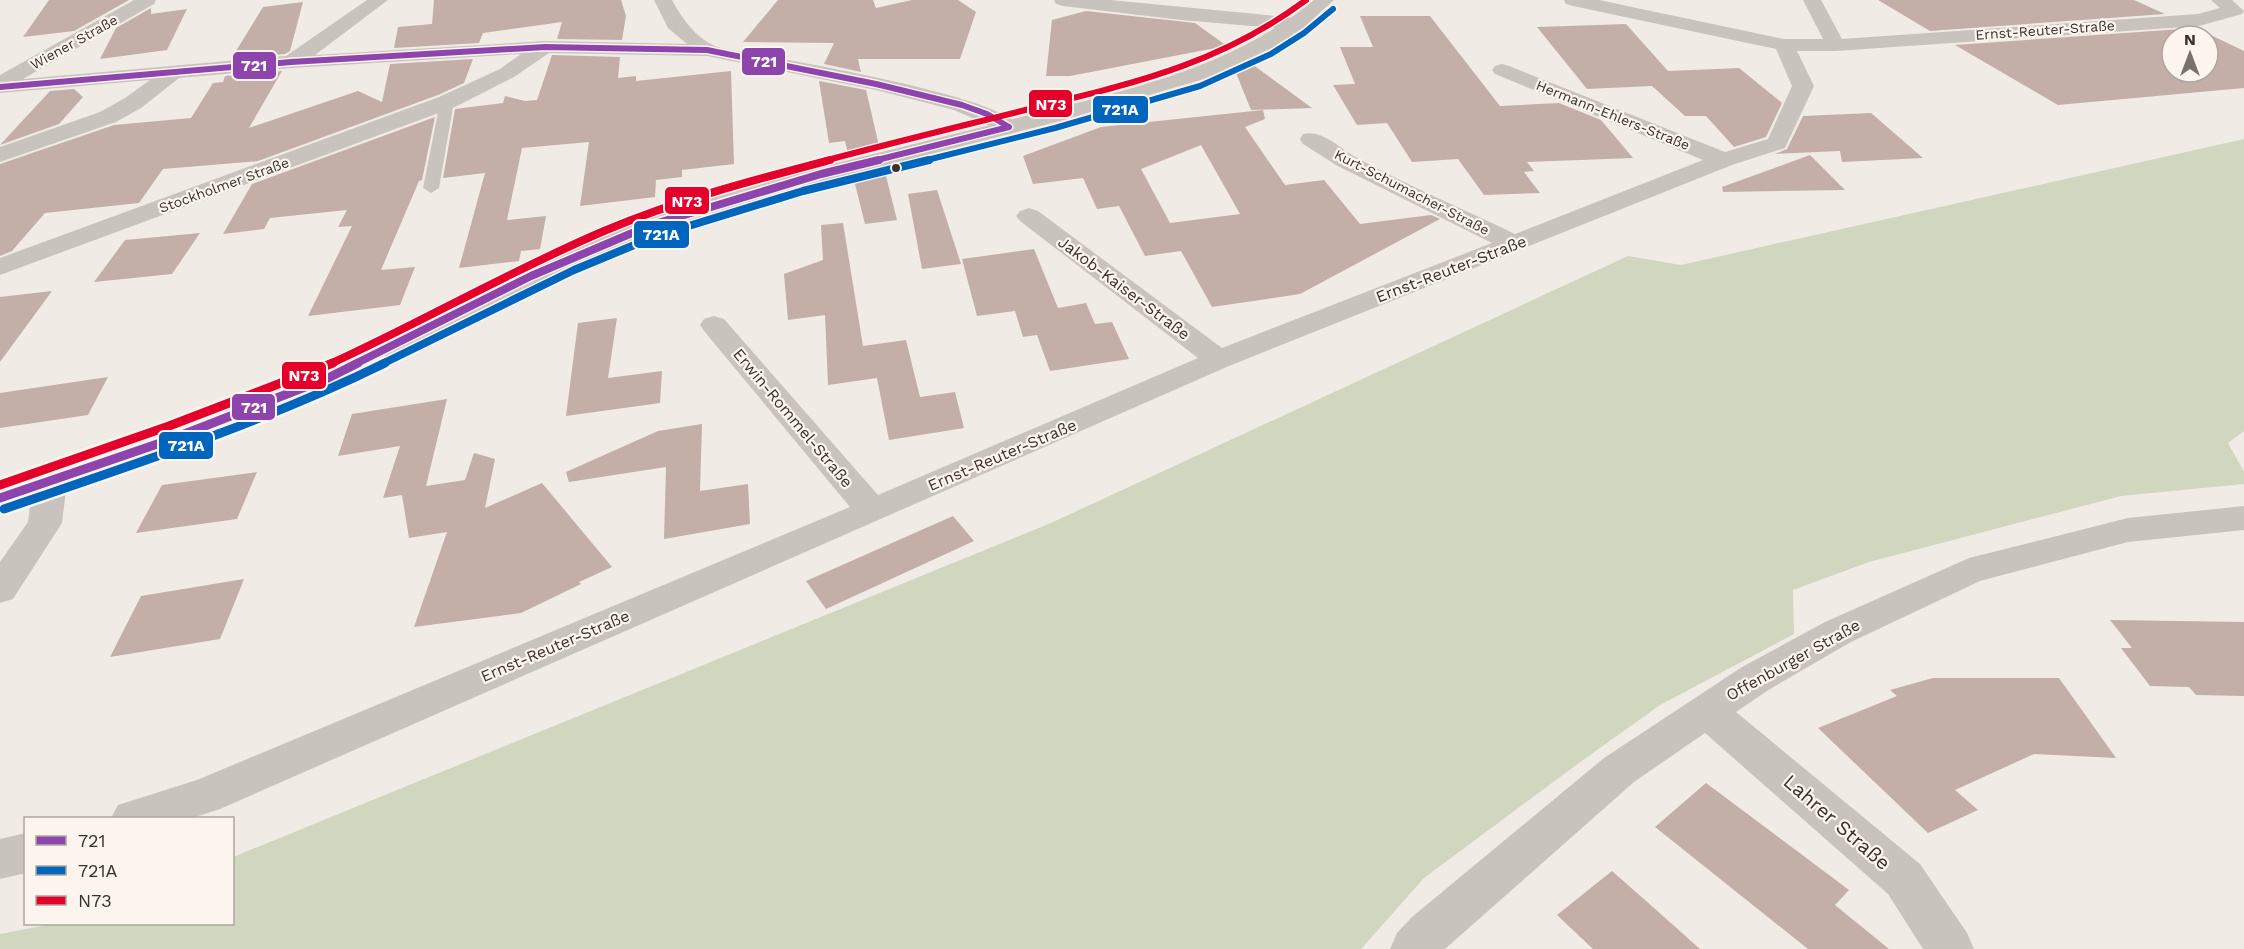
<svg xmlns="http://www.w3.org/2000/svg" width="2244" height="949" viewBox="0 0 2244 949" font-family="'Work Sans',sans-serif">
<rect width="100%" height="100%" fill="#f0ebe5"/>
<path fill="#d1d6bf" d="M 2244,139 L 2244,431 L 2228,443 L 2244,472 L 2244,484 L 2121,496 L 1869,562 L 1793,590 L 1794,634 L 1660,705 L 1583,760 L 1424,878 L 1361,949 L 0,949 L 0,934 L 52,924 L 232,924 L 233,857 L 1051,523 L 1628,256 L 1681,265 Z"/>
<path fill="#c3afa7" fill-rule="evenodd" d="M 49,0 L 129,0 L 74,31 L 23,37 Z
M 434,0 L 621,0 L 626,16 L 622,40 L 557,39 L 562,22 L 483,33 L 479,43 L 394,48 L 398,27 L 432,24 Z
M 778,0 L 873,0 L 876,8 L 912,0 L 958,0 L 976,12 L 960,59 L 858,59 L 861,72 L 824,64 L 834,43 L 743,42 Z
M 1878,0 L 2134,0 L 2165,14 L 1930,31 Z
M 303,2 L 290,51 L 285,54 L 231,59 L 263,7 Z
M 151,8 L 151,14 L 187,9 L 167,50 L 100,59 L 116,28 Z
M 1086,11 L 1195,23 L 1231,49 L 1228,50 L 1226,46 L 1070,76 L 1046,76 L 1052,20 Z
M 1360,16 L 1430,16 L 1500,106 L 1559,103 L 1601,120 L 1633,158 L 1527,162 L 1534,171 L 1524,172 L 1540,193 L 1484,195 L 1458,159 L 1412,162 L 1387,123 L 1357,125 L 1333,85 L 1355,84 L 1340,47 L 1373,47 Z
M 1626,24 L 1668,71 L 1739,68 L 1782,103 L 1766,137 L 1734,147 L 1706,116 L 1685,116 L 1652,86 L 1587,89 L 1537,27 Z
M 2196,28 L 2244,51 L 2244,88 L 2058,105 L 1955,45 ZM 2172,36 L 2208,36 L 2208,72 L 2172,72 Z
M 552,55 L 620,57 L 618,78 L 636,76 L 636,81 L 731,71 L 734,164 L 682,170 L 682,177 L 656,180 L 655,197 L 580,206 L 589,142 L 522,148 L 507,220 L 546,216 L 540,249 L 521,251 L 519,261 L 459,268 L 485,173 L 443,178 L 455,109 L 503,103 L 505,96 L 525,101 L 537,100 Z
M 473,59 L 464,83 L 438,95 L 258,161 L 163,169 L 139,203 L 45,213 L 12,251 L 0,256 L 0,164 L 114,125 L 191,118 L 213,83 L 223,82 L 225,76 L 282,71 L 249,128 L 358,91 L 382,102 L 390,64 Z
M 1248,61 L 1312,108 L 1251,110 L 1234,68 Z
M 819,81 L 866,90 L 880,150 L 849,158 L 845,141 L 829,143 Z
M 74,89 L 83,97 L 59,124 L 0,145 L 50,91 Z
M 1263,110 L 1265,119 L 1245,127 L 1285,185 L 1324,180 L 1360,224 L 1431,215 L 1440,219 L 1300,294 L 1212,307 L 1181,251 L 1145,256 L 1119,206 L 1097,209 L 1083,178 L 1033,184 L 1023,156 L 1101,127 ZM 1201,145 L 1240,214 L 1170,223 L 1141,169 Z
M 1871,113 L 1923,158 L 1842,162 L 1840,151 L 1775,154 L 1787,149 L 1803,116 Z
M 435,117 L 422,180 L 419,181 L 381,270 L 415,267 L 400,305 L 308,316 L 352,226 L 338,227 L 347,210 L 270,218 L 264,229 L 223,234 L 252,184 Z
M 1810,155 L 1845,190 L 1723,192 L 1722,187 Z
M 884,168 L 897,220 L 865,224 L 853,176 Z
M 937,190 L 961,264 L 922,269 L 908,194 Z
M 843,223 L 863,346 L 906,340 L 920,397 L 955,392 L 964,428 L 889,440 L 877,378 L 828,385 L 825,315 L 788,320 L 784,274 L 823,260 L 821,225 Z
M 200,233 L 172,274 L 94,282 L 125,240 Z
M 1034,249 L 1058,308 L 1086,303 L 1095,324 L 1112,322 L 1129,359 L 1050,371 L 1037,335 L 1023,337 L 1015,311 L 977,316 L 962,259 Z
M 52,291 L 0,362 L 0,297 Z
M 617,318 L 608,378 L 662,371 L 660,403 L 566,416 L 578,323 Z
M 108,377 L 88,415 L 0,428 L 0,393 Z
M 447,399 L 426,486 L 465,480 L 474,453 L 495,459 L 485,508 L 542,483 L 612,567 L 579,582 L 581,584 L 521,613 L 414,627 L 447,532 L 409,538 L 402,495 L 383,498 L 400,446 L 338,456 L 352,414 Z
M 702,424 L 700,491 L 748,484 L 750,524 L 664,539 L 666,467 L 569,482 L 566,472 L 658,431 Z
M 257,472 L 237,519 L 136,533 L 162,485 Z
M 953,516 L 974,541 L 826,609 L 806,581 Z
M 244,579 L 220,639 L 110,657 L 141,596 Z
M 2110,620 L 2244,622 L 2244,696 L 2196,695 L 2189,687 L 2150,686 L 2121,648 L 2132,648 Z
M 1933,678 L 2059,678 L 2116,758 L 2034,754 L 1955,790 L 1978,810 L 1928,833 L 1818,728 L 1897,696 L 1890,690 Z
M 1706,783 L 1849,890 L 1835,905 L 1889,949 L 1808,949 L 1655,827 Z
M 1612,871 L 1654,908 L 1700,949 L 1593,949 L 1557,915 Z"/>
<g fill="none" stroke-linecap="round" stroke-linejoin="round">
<path fill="#c9c3be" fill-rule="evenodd" d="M 447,98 L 454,102 L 439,188 L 431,193 L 423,188 L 440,102 Z"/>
<path fill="#c9c3be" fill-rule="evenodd" d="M 134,0 L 156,0 L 154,4 L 23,79 L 286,56 L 367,0 L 388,0 L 315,55 L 545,41 L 687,44 L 668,28 L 654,0 L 672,0 C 681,17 696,38 715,46 C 728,51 745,52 759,54 C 805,64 998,95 1020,127 L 1017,132 L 1009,134 L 954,110 L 876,90 L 707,56 L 549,53 L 514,77 L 455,107 L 0,275 L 0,258 L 439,97 L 500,69 L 521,54 L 291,68 L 179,78 L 141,108 L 116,122 L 0,162 L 0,147 L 100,112 L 125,98 L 150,80 L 0,93 L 0,75 Z
M 1054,0 L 1110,0 L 1297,18 L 1304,20 L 1307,24 L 1304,28 L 1297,30 L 1181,20 L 1063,6 L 1056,4 Z
M 1564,0 L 1599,0 L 1784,39 L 1823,39 L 1803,0 L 1821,0 L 1842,39 L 2198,14 L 2220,8 L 2211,0 L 2232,0 L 2244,11 L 2242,14 L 2199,26 L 1836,51 L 1797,51 L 1814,86 L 1785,148 L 1732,165 L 1229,366 L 220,809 L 192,818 L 111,818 L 118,805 L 197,780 L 850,507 L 704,331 L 700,325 L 704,319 L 714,316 L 724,319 L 878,495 L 1198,358 L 1020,221 L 1016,216 L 1020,211 L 1029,208 L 1038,211 L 1222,348 L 1492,243 L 1336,165 L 1303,144 L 1300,139 L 1303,134 C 1322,130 1337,146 1352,155 C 1404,184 1461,208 1515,234 L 1703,160 L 1495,74 L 1492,70 L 1495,66 L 1502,64 L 1509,66 L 1725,152 L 1768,139 L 1792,86 L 1776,49 L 1573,6 L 1566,4 Z
M 50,471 L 62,474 L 67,482 L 62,523 L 13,599 L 0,603 L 0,562 L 28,522 L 33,482 L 38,474 Z
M 2244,506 L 2244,530 L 2128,542 L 1980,581 L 1851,642 L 1770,689 L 1736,712 L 1920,864 L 1967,933 L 1974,949 L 1923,949 L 1888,894 L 1705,733 L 1634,782 L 1445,949 L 1390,949 L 1397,933 L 1412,917 L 1604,758 L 1742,667 L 1825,622 L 1969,558 L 2128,518 Z
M 26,833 L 26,873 L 0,879 L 0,839 Z"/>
<path fill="#c9c3be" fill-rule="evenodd" d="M 1314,0 L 1334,0 L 1303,28 L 1272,48 L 1204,79 L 1060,121 L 809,185 L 661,230 L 579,264 L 328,389 L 159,454 L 0,509 L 0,486 C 74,462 147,436 220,409 C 253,397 287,385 319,371 C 429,322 532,258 646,219 C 769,176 896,150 1021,117 C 1124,91 1230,69 1314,0 Z"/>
<defs>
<path id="bus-1-far2" d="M 0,87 L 291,62 L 545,47 L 707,50 L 876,84 L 962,105 L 987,114 L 1009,127
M 873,161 L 1009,127"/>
<path id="bus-1-far1" d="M 355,364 L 531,276 L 651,225 L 821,174 L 879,160"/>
<path id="bus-1" d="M 0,498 L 169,440 L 328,378 L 358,363"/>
<path id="bus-2-far2" d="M 923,161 L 1055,128 L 1200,86 L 1271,54 L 1304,33 L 1333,9"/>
<path id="bus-2-far1" d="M 382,364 L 574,270 L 656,236 L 803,191 L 929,160"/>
<path id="bus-2" d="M 4,509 C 132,465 263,423 385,363"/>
<path id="bus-3-far2" d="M 824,161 C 895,142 966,125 1037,107 C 1138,82 1221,63 1306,0"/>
<path id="bus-3-far1" d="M 330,364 C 422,322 510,271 604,231 C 677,200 754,180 830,160"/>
<path id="bus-3" d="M 0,485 L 169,426 L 333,363"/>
</defs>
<use href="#bus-1-far2" stroke="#fbf5ee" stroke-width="9"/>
<use href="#bus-1-far1" stroke="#fbf5ee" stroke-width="11"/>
<use href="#bus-1" stroke="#fbf5ee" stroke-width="14"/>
<use href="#bus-2-far2" stroke="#fbf5ee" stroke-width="9"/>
<use href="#bus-2-far1" stroke="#fbf5ee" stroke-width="11"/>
<use href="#bus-2" stroke="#fbf5ee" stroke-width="14"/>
<use href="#bus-3-far2" stroke="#fbf5ee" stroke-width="9"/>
<use href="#bus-3-far1" stroke="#fbf5ee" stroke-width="11"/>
<use href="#bus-3" stroke="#fbf5ee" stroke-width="14"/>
<use href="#bus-1-far2" stroke="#8e44ad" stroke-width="6"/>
<use href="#bus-1-far1" stroke="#8e44ad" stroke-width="8"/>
<use href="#bus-1" stroke="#8e44ad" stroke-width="9"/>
<use href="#bus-2-far2" stroke="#0065bd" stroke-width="6"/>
<use href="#bus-2-far1" stroke="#0065bd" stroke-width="8"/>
<use href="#bus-2" stroke="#0065bd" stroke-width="9"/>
<use href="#bus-3-far2" stroke="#e4002b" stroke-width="6"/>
<use href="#bus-3-far1" stroke="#e4002b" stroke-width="8"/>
<use href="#bus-3" stroke="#e4002b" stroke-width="9"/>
</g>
<circle fill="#3b302b" stroke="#fbf5ee" stroke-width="2" cx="896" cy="168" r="5"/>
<g text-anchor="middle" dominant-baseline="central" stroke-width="4.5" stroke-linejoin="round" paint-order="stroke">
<g font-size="14" fill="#3b302b" stroke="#fbf5ee">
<text transform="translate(2045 30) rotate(-4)">Ernst-Reuter-Straße</text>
<text transform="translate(74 42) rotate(-29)">Wiener Straße</text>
<text transform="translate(1613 115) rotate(22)">Hermann-Ehlers-Straße</text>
<text transform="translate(224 185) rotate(-20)">Stockholmer Straße</text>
<text transform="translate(1412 192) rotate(27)">Kurt-Schumacher-Straße</text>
</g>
<g font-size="16" fill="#3b302b" stroke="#fbf5ee">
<text transform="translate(1451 269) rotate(-21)">Ernst-Reuter-Straße</text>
<text transform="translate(1124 288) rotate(37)">Jakob-Kaiser-Straße</text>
<text transform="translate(793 418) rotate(50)">Erwin-Rommel-Straße</text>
<text transform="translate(1002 455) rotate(-23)">Ernst-Reuter-Straße</text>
<text transform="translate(555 646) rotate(-23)">Ernst-Reuter-Straße</text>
<text transform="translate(1793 660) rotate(-29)">Offenburger Straße</text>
</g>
<g font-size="20" fill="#3b302b" stroke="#fbf5ee">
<text transform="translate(1837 822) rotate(41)">Lahrer Straße</text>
</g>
</g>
<g stroke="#fbf5ee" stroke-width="2">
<rect x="741" y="47" width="45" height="29" rx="6" fill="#8e44ad"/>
<rect x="232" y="51" width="45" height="29" rx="6" fill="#8e44ad"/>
<rect x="1028" y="89" width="45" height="29" rx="6" fill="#e4002b"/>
<rect x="1092" y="95" width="57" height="29" rx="6" fill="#0065bd"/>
<rect x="664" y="186" width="46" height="29" rx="6" fill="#e4002b"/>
<rect x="633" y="220" width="57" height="29" rx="6" fill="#0065bd"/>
<rect x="281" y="361" width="46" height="29" rx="6" fill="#e4002b"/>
<rect x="231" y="393" width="45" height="28" rx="6" fill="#8e44ad"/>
<rect x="158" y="431" width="56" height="29" rx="6" fill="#0065bd"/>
</g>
<g font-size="16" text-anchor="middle" font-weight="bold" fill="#fff">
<text x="764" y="67">721</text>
<text x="254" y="71">721</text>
<text x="1051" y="110">N73</text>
<text x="1120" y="115">721A</text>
<text x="687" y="207">N73</text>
<text x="661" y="240">721A</text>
<text x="304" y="381">N73</text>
<text x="254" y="413">721</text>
<text x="186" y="451">721A</text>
</g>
<rect x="24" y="817" width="210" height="108" fill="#fbf5ee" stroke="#aea6a0" stroke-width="1.5"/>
<rect x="36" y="836" width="30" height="9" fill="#8e44ad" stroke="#aea6a0" stroke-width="1.5"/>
<text x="78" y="847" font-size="18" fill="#3b302b">721</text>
<rect x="36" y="866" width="30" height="9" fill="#0065bd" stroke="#aea6a0" stroke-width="1.5"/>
<text x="78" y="877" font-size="18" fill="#3b302b">721A</text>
<rect x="36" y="896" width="30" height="9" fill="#e4002b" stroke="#aea6a0" stroke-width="1.5"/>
<text x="78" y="907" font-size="18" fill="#3b302b">N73</text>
<g transform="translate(2190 54)"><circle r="28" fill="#fbf5ee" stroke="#aea6a0" stroke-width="1.5"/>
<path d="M0-4.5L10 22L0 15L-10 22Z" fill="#7a716c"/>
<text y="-9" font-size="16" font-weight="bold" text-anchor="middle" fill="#3b302b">N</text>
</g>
</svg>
